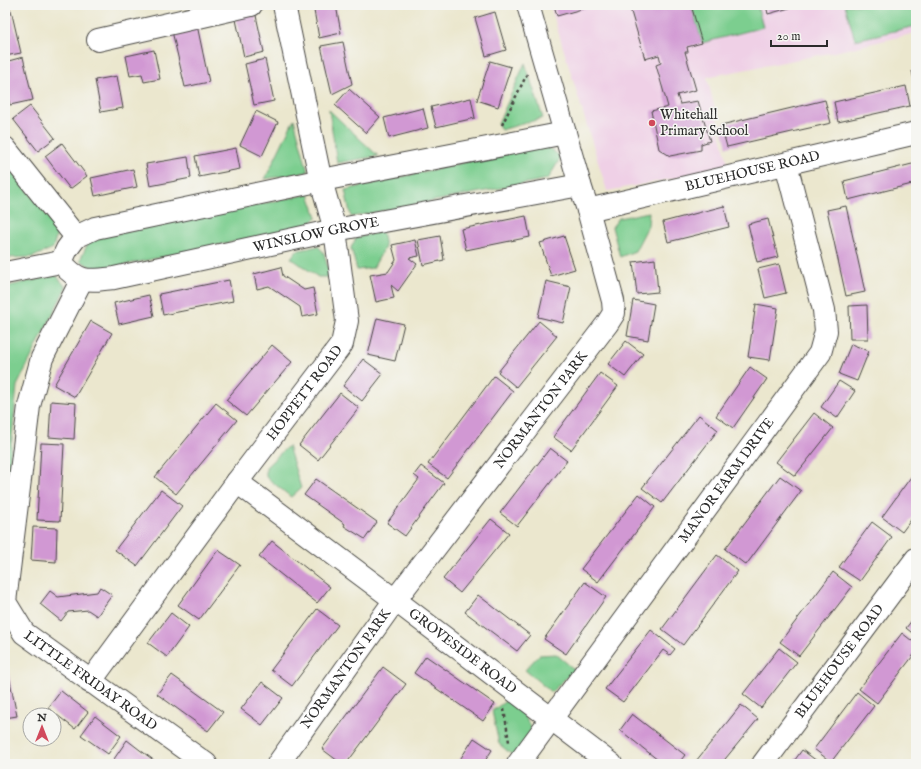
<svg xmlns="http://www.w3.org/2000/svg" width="921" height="769" viewBox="0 0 921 769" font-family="'IM FELL English',serif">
<rect width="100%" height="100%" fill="#f6f6f2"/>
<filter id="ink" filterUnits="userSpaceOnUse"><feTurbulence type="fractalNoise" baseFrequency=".025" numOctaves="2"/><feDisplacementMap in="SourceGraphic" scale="8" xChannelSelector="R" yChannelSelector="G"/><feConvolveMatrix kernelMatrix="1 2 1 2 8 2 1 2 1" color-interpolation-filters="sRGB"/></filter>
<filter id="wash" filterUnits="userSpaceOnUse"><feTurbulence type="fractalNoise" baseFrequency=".012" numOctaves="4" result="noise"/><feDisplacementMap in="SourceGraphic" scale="16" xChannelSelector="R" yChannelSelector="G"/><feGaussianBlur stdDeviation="0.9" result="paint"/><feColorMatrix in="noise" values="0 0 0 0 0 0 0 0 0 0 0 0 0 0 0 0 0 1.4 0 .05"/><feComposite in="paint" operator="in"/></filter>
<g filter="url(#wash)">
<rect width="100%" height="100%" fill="#ebe7ce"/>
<path fill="#efd0e6" d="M 550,5 L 916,5 L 916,33 L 835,52 L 707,77 L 729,168 L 607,191 Z"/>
<path fill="#7cce8f" stroke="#547c5d" d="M 691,5 L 757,5 L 763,27 L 702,43 Z
M 845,5 L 916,5 L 916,26 L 855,40 Z
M 525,63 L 543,118 L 501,130 L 498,124 Z
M 329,110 L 378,156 L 337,163 Z
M 294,119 L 308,172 L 265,179 Z
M 544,144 L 561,157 L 548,179 L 351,217 L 345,190 Z
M 5,161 L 58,230 L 53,248 L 33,257 L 5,258 Z
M 309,194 L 317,217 L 308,226 L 96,271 L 80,260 L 90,239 Z
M 649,212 L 648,226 L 635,251 L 620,257 L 612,227 L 619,218 Z
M 382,231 L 385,247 L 373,268 L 357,270 L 351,248 L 356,238 Z
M 318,246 L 324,253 L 330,277 L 318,277 L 291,258 L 296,251 Z
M 56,275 L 66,287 L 17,386 L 5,511 L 5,287 Z
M 288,446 L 301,488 L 291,497 L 266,477 L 266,467 Z
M 556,654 L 575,670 L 551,692 L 525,670 L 539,655 Z
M 507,700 L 521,708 L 533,733 L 516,758 L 499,744 L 492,711 Z"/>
<g id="blocks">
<path fill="#d198d3" d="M 313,5 L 336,5 L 341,33 L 319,38 Z
M 472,5 L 482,5 L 473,8 Z
M 554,5 L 596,5 L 557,16 Z
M 629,5 L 691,5 L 702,43 L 687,47 L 688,52 L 685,52 L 696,90 L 677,95 L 680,104 L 698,101 L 710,141 L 701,144 L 701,150 L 670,156 L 659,149 L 651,111 L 668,107 L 656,65 L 661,63 L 659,55 L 645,59 Z
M 766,5 L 800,5 L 768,14 Z
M 11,10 L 21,53 L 5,56 L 5,12 Z
M 255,11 L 264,52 L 244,57 L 235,15 Z
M 495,12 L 506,50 L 486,56 L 475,18 Z
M 197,25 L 209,82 L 185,87 L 172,31 Z
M 343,42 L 352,84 L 332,94 L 321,46 Z
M 154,50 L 160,79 L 144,82 L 142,74 L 130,76 L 126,56 Z
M 23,57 L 33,100 L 10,105 L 5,87 L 5,62 Z
M 265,59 L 274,101 L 254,105 L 245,64 Z
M 490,61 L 511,67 L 498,107 L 477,100 Z
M 912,71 L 916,71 L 916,85 L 915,85 Z
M 117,76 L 123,108 L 101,112 L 95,80 Z
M 906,86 L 910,106 L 838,122 L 834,102 Z
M 349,89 L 380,117 L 366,133 L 335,105 Z
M 471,98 L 475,118 L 436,127 L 431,107 Z
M 825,100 L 831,123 L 727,147 L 721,125 Z
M 30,106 L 55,138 L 38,151 L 13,119 Z
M 423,108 L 428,128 L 389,138 L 384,118 Z
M 256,111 L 278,122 L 262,156 L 240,145 Z
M 62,143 L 87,176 L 70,189 L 45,156 Z
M 236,148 L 240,169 L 199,177 L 195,156 Z
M 188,157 L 191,178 L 150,186 L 146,164 Z
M 916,163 L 916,183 L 848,200 L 844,181 Z
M 133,169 L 137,187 L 95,196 L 91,178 Z
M 724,206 L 729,227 L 668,242 L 663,222 Z
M 846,206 L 865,292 L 846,296 L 827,210 Z
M 526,216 L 530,237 L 466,250 L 461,229 Z
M 768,219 L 778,257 L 757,262 L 748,224 Z
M 440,236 L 444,260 L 423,265 L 418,240 Z
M 564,236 L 575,269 L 551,276 L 540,243 Z
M 415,240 L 419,256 L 409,258 L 417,264 L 398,291 L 391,285 L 394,298 L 376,302 L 370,275 L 388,272 L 396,260 L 392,245 Z
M 655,259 L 658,292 L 637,294 L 633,262 Z
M 779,264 L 786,293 L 765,298 L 758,269 Z
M 281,267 L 283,276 L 304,290 L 313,288 L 318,314 L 302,317 L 300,307 L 269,286 L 257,289 L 254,274 Z
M 229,280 L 233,301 L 163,315 L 159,294 Z
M 546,281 L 571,287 L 563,323 L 538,317 Z
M 149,295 L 154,316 L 119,324 L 114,303 Z
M 633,300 L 654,304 L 648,340 L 627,336 Z
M 756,304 L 778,308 L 770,360 L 748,357 Z
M 867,305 L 868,339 L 850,339 L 849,306 Z
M 377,318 L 404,324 L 395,361 L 368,355 Z
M 91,321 L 112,333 L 75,397 L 54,385 Z
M 539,321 L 557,336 L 516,387 L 498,372 Z
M 626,341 L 643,354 L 625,377 L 608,364 Z
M 851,344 L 869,351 L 857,381 L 839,374 Z
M 272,345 L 292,362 L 246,416 L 226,400 Z
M 363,359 L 383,374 L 362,401 L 343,386 Z
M 750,367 L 767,379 L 733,428 L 716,416 Z
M 600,373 L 618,386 L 571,450 L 553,437 Z
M 494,376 L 513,391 L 447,478 L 428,464 Z
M 839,381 L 855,391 L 837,418 L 821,407 Z
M 340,393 L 359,408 L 318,460 L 299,445 Z
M 51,401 L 76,403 L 74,439 L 49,437 Z
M 216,403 L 237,420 L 176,494 L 155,477 Z
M 814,413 L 833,428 L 795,476 L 776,462 Z
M 699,415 L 718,430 L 662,503 L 642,488 Z
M 41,443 L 64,444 L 60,521 L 37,520 Z
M 550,448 L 567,461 L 517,526 L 500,513 Z
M 421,466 L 444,483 L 405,536 L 387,523 L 419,479 L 414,475 Z
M 916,470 L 916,513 L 902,532 L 882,517 Z
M 780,476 L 801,491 L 746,565 L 725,549 Z
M 316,479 L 377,522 L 365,539 L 344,526 L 345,524 L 304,495 Z
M 161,490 L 182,506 L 137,566 L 115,550 Z
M 639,494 L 655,507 L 598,582 L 581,569 Z
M 491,519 L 509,533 L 460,593 L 443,579 Z
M 872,522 L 892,537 L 860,581 L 839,567 Z
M 33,527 L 57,528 L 56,562 L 31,560 Z
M 272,541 L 330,587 L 317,603 L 259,557 Z
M 218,550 L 240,565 L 199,620 L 178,605 Z
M 717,555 L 738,571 L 683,645 L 662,629 Z
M 833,572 L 852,587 L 799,656 L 780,642 Z
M 585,582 L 606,597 L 566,654 L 544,639 Z
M 100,587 L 112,595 L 97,616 L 88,610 L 68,612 L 61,621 L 40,604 L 50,591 L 58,597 L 97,592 Z
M 478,595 L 530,635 L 517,651 L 465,612 Z
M 317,609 L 338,625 L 292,686 L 271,670 Z
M 171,613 L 189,627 L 167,657 L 148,643 Z
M 916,615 L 916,636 L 906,628 Z
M 651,630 L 675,649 L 670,655 L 663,650 L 623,702 L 605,689 Z
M 902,633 L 916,644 L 916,652 L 877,703 L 859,689 Z
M 779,648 L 797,662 L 761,708 L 743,694 Z
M 426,656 L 495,704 L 483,721 L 414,673 Z
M 6,661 L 17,716 L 5,718 L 5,662 Z
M 383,667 L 406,684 L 346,764 L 342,764 L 322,749 Z
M 172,675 L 223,712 L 208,731 L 157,694 Z
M 262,682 L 283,698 L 262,725 L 241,709 Z
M 61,691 L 88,712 L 75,729 L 48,708 Z
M 857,692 L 874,706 L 831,762 L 814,749 Z
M 741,705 L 758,719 L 721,764 L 700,764 L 696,761 Z
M 632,714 L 685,755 L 678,764 L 663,764 L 620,730 Z
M 95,716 L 121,736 L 108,754 L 81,735 Z
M 474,738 L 492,750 L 483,764 L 457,764 Z
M 127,740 L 140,750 L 159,764 L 121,764 L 114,759 Z
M 802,750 L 821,764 L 792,764 Z"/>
</g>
</g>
<g filter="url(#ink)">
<use href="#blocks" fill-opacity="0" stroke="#484743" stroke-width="1"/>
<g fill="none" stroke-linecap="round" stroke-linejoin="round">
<defs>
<g id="minor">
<path d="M 98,40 L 251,5"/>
<path d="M 5,148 L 76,237"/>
<path id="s1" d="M 588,210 L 916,133"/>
<path id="s2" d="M 61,262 C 78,283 88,281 114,278 L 335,230 L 580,185"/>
<path d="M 61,262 L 67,249 L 76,237 L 95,228 L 322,180 L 565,133"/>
<path d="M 5,273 L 61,262"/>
<path id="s3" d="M 82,279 L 42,358 L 29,406 L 5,602 L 24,633 L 206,764"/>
<path id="s4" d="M 237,482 L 395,600 L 611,764"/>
<path id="s5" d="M 90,682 L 237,482 L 342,344 L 347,321 L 335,230 L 320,177 L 284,5"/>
<path id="s6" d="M 278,764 L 395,600 L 607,324 L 614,313 L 613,301 L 588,210 L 580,185 L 528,5"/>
<path id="s7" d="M 518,764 L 820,353 L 826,331 L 824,310 L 786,164"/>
<path id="s8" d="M 763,764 L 916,559"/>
</g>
</defs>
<use href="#minor" stroke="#484743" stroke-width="24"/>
<path stroke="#484743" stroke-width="2.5" stroke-dasharray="3 3" stroke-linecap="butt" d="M 502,125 L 527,74
M 504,709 L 509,742"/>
<use href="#minor" stroke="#fff" stroke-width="22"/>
</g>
</g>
<circle fill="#d1495b" stroke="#f6f6f2" stroke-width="1.5" cx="652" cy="123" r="4"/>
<g text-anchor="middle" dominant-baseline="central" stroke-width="3" stroke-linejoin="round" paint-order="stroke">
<g font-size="14" fill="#2b2b2b" stroke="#f6f6f2" text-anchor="start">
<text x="660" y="115">Whitehall<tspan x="660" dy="16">Primary School</tspan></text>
</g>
<g font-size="14" fill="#2b2b2b" stroke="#f6f6f2">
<text stroke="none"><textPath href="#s1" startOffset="169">BLUEHOUSE ROAD</textPath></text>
<text stroke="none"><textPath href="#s2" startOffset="266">WINSLOW GROVE</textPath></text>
<text stroke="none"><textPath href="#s5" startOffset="360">HOPPETT ROAD</textPath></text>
<text stroke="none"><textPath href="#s6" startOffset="441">NORMANTON PARK</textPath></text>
<text stroke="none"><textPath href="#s7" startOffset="352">MANOR FARM DRIVE</textPath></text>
<text stroke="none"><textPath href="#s4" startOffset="282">GROVESIDE ROAD</textPath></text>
<text stroke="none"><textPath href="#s8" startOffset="128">BLUEHOUSE ROAD</textPath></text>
<text stroke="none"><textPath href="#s6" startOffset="117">NORMANTON PARK</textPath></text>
<text stroke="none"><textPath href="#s3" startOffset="454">LITTLE FRIDAY ROAD</textPath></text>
</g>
</g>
<rect width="921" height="769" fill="none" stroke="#f6f6f2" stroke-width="20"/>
<g transform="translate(42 727)"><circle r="19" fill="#f6f6f2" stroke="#a5a5a2"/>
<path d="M0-3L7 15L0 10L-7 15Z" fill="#d1495b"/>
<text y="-6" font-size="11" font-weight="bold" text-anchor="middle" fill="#2b2b2b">N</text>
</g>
<path d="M771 40v6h56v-6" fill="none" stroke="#2b2b2b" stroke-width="2"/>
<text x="777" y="40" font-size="12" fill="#2b2b2b" stroke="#f6f6f2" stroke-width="3" paint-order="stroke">20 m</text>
</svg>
